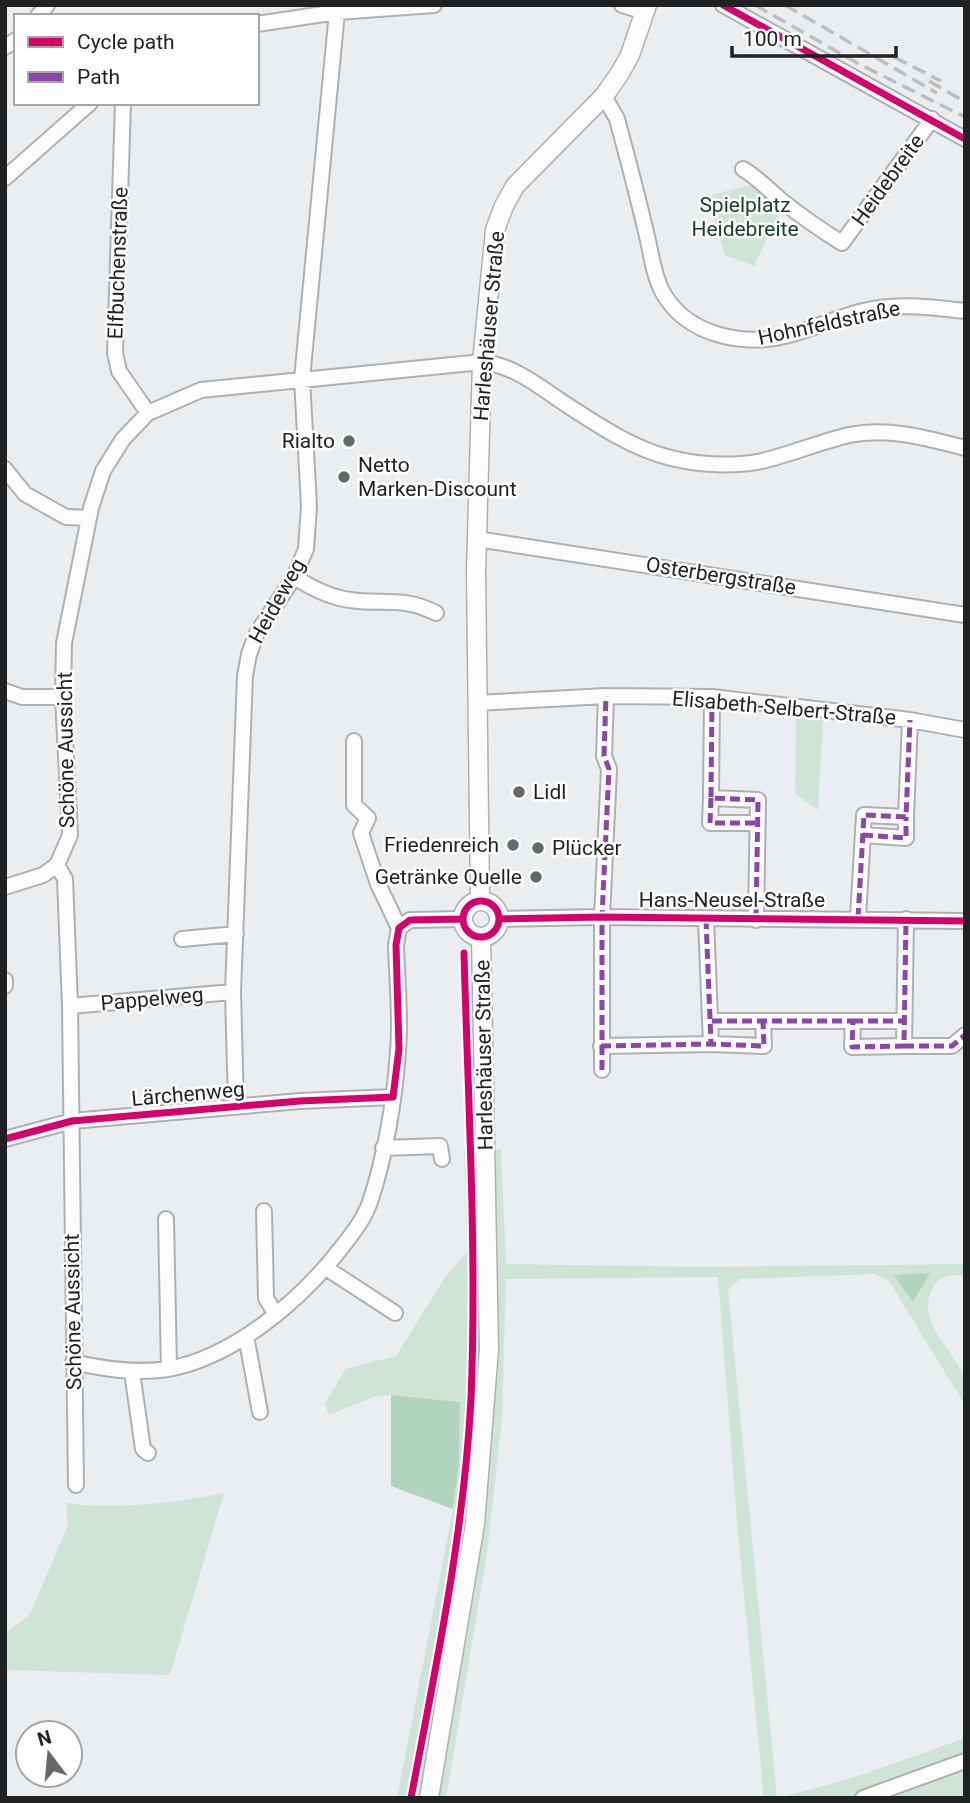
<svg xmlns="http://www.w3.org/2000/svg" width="970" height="1803" viewBox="0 0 970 1803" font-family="Roboto,sans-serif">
<rect width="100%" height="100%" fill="#ebeef1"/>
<path fill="#cee4d7" d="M 755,184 L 782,209 L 754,266 L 725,255 L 707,196 Z
M 796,717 L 823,720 L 818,810 L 795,794 Z
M 501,1149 L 506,1264 L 702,1267 L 965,1264 L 965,1275 C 951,1275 939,1275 932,1289 C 916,1326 953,1346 964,1378 C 967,1385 965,1397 965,1405 L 889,1281 L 875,1274 L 740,1279 L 728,1289 L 777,1798 L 760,1798 L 763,1795 L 762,1777 L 738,1535 L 718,1277 L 506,1279 L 502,1418 L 487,1553 L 446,1798 L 397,1798 L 453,1509 L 459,1465 L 460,1402 L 390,1395 L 373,1397 L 329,1415 L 325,1404 L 345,1369 L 396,1356 L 446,1276 L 467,1252 L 464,1150 Z
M 224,1493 L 170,1675 L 5,1670 L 5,1634 L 30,1614 L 68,1525 L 66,1503 C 116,1510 175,1503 224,1493 Z
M 965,1738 L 965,1798 L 778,1798 L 856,1777 Z"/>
<path fill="#b2d4be" d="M 930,1273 L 913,1302 L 894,1275 Z
M 391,1395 L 460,1402 L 459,1465 L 453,1509 L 391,1486 Z"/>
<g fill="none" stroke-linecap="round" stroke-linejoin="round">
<defs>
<path id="minor" d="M 622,5 L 645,12
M 723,5 L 965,139
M 38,16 L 47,5
M 257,24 L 337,12 L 434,5
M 5,47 L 16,40
M 604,96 L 617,119 C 627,156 637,194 646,232 C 651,251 653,275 663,293 C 688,336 744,347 789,335 C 820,327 848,312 880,308 C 909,304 936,308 965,311
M 123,103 L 115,353 L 119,371 L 148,413
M 743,169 C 758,178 769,190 782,201 C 801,216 821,230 842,243 L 932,119
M 5,178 L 90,103
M 5,469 L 25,494 L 66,517 L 89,518
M 477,539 L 965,615
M 294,577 C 312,588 329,597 350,600 C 382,605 403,596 436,613
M 5,691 L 22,697 L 63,697
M 712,697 L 711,798 L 758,800 L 756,920
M 476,703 L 606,696 L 712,697 L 910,720 L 965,730
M 354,741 L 354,805 L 368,818 L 361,833 L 378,884 L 399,928
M 711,798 L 710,823 L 757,823
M 863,835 L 906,838 L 906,817
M 57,865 L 65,879 L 70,1006 L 76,1485
M 5,887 L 43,875 L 57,865 L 70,835 L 63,697 L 64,643 L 91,508 L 103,471 L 123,439 L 148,413 L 201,390 L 482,362 C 514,365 541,388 567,405 C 599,426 634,449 671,458 C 699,465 734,467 762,461 C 791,454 820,442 849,435 C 889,427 927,438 965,448
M 858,918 L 864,815 L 906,817 L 910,720
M 499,919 L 602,917 L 965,921
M 706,919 L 711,1044
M 182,939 L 236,934
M 5,980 L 5,986
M 70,1006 L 233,992
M 712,1021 L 853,1021 L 852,1047 L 904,1046 L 906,919
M 853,1021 L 904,1021
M 601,1046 L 711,1044 L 764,1046 L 763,1022
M 904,1046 L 952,1046 L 965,1035
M 602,1070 L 602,917 L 609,769 L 604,756 L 606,696
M 236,1107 L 233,992 L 245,676 L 249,654 L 257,633 L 294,577 L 306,549 L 309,506 L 302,379 L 337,12 L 335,5
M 5,1139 L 72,1121 L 300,1101 L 393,1097
M 383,1148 L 440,1146 L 442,1159
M 264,1211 L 266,1298 L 276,1315
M 166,1219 L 169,1369
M 326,1268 L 395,1313
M 246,1336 L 260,1412
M 73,1362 C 104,1369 136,1374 168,1369 C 235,1357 302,1299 342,1247 C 353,1233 364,1219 370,1202 C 385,1158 395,1098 398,1051 C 401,1016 397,980 396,945 L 399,928 L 410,920 L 463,919
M 132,1372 L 143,1449 L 148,1453
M 863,1798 L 965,1761"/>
<path id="major" d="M 480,901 L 476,572 L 482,362 L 495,230 L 504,206 L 515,186 L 604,96 L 620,73 L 630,55 L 647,5
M463 919a18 18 0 1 1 36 0a18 18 0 1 1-36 0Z
M 429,1798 L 475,1524 L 489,1349 L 481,937"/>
</defs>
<use href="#minor" stroke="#aeb0b2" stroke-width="18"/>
<use href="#major" stroke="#aeb0b2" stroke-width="21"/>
<use href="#minor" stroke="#fcfcfd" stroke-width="14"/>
<use href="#major" stroke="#fcfcfd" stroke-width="18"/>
<path stroke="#bebebf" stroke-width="3.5" stroke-dasharray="14 7" stroke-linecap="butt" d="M 755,5 L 859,64 L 965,117
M 785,5 L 937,93
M 894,57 L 941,81
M 929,81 L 965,102"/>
<path stroke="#8e44ad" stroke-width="5" stroke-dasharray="10 5" stroke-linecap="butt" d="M 712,697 L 711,798 L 758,800 L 756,920
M 711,798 L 710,823 L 757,823
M 863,835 L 906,838 L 906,817
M 858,918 L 864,815 L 906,817 L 910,720
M 706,919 L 711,1044
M 712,1021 L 853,1021 L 852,1047 L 904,1046 L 906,919
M 853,1021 L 904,1021
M 601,1046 L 711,1044 L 764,1046 L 763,1022
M 904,1046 L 952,1046 L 965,1035
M 602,1070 L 602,917 L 609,769 L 604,756 L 606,696"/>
<defs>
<path id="cycleway" d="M 723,5 L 965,139
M463 919a18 18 0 1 1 36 0a18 18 0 1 1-36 0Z
M 499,919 L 602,917 L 965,921
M 5,1139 L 72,1121 L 300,1101 L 393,1097 L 399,1049 L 396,945 L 399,928 L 410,920 L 463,919
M 411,1798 C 436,1666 464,1533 471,1399 C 477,1250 468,1101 464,953"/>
</defs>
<use href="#cycleway" stroke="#fff" stroke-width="11"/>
<use href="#cycleway" stroke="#d6006c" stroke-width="7"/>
</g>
<g fill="#66696a" stroke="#fff" stroke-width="2.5">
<circle cx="349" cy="441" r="7"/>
<circle cx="344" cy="477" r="7"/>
<circle cx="519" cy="792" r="7"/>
<circle cx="513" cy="845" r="7"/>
<circle cx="538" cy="848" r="7"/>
<circle cx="536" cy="877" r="7"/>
</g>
<g text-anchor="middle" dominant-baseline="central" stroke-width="5" stroke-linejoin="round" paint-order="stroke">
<g font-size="21" fill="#1f2122" stroke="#fff">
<text transform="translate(888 180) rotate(-54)">Heidebreite</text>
<text transform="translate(118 263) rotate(-88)">Elfbuchenstraße</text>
<text transform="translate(829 323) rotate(-12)">Hohnfeldstraße</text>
<text transform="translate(489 326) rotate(-85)">Harleshäuser Straße</text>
<text transform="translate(721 576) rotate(9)">Osterbergstraße</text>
<text transform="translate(277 601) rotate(-61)">Heideweg</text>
<text transform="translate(784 708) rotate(5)">Elisabeth-Selbert-Straße</text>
<text transform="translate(66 750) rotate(-91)">Schöne Aussicht</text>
<text x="732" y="900">Hans-Neusel-Straße</text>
<text transform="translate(152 999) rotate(-5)">Pappelweg</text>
<text transform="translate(484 1055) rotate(-91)">Harleshäuser Straße</text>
<text transform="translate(188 1094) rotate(-5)">Lärchenweg</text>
<text transform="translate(73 1312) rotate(-91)">Schöne Aussicht</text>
</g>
<g font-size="21" fill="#164327" stroke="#fff">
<text x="745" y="205">Spielplatz<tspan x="745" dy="24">Heidebreite</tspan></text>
</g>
<g font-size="21" fill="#1f2122" stroke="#fff" text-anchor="end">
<text x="335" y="441">Rialto</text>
<text x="358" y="465" text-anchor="start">Netto<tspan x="358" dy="24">Marken-Discount</tspan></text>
<text x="533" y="792" text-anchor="start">Lidl</text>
<text x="499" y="845">Friedenreich</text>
<text x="552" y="848" text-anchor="start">Plücker</text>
<text x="522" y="877">Getränke Quelle</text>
</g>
</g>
<rect width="970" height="1803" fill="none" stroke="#1f2122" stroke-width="14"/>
<rect x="14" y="14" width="245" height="91" fill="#ffffff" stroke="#a5a6a7" stroke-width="2"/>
<rect x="28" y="37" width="35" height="10" fill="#d6006c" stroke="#a5a6a7" stroke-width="2"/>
<text x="77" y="49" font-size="21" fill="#1f2122">Cycle path</text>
<rect x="28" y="72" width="35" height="10" fill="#8e44ad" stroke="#a5a6a7" stroke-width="2"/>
<text x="77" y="84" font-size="21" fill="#1f2122">Path</text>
<g transform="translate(49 1754) rotate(344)"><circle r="33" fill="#ffffff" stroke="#a5a6a7" stroke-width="2"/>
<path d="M0-5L12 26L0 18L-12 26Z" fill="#66696a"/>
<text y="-10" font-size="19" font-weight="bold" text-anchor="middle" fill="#1f2122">N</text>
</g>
<path d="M732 46v10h164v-10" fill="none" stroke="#1f2122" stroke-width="3.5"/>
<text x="743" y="46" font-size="21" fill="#1f2122" stroke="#ffffff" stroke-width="5" paint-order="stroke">100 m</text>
</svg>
